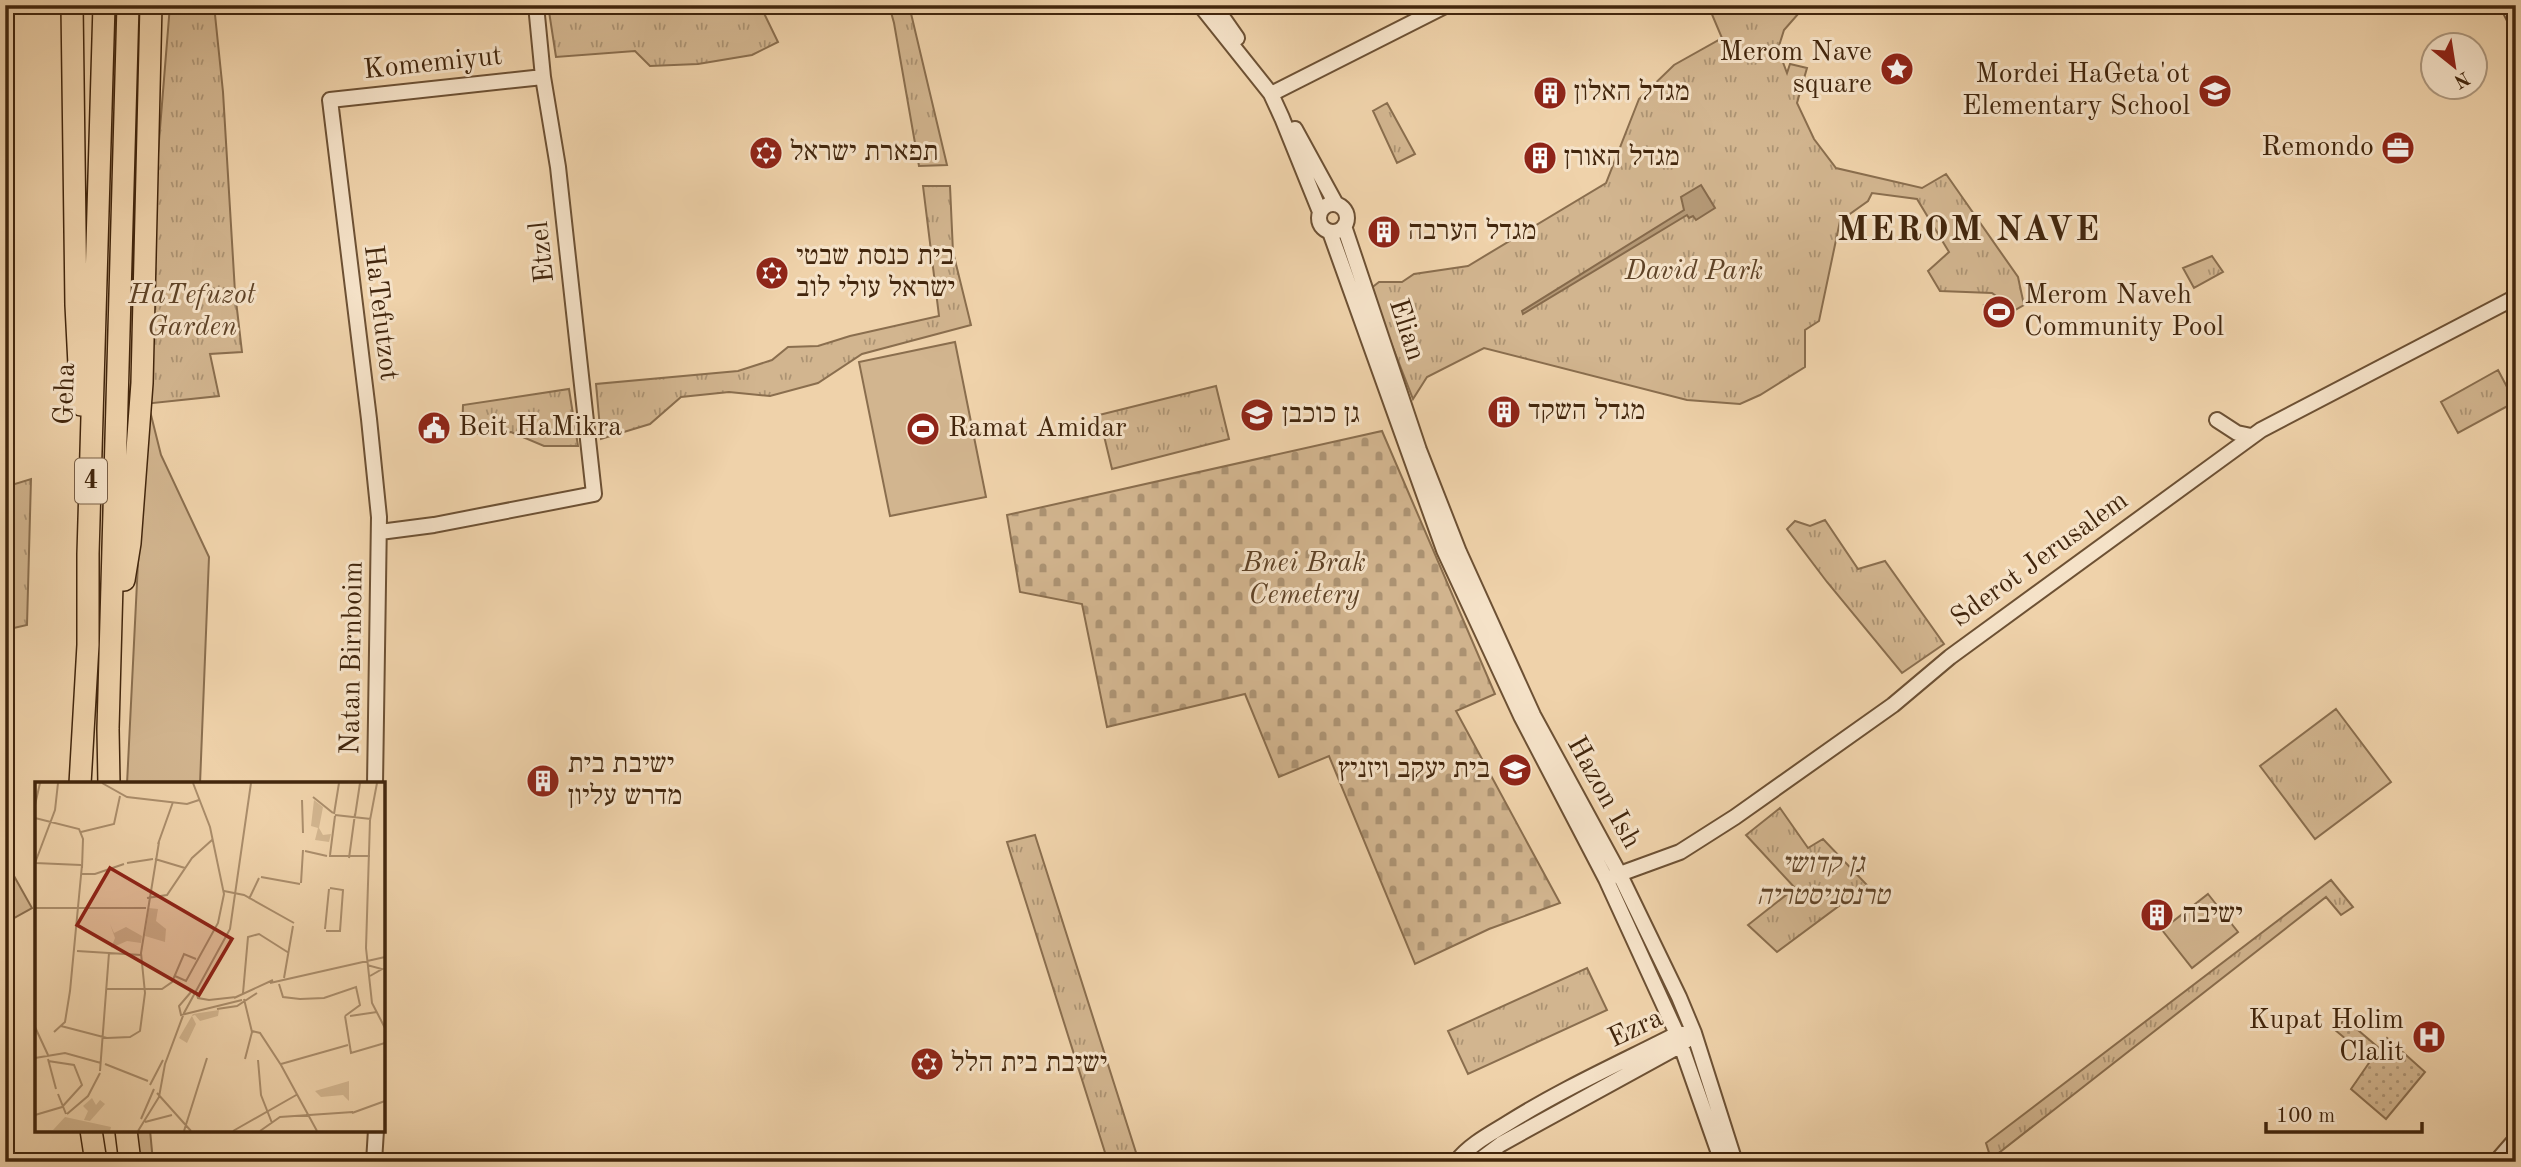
<svg xmlns="http://www.w3.org/2000/svg" width="2521" height="1167" viewBox="0 0 2521 1167" font-family="'Old Standard TT','Frank Ruhl Libre',serif">
<defs>
<pattern id="cemetery-stones" width="16" height="16" patternUnits="userSpaceOnUse" patternTransform="scale(1.75)"><rect width="16" height="16" fill="#d2b58f"/><path d="M2 7V4a2 2 0 0 1 4 0v3zM10 15v-3a2 2 0 0 1 4 0v3z" fill="#ac9373"/></pattern>
<pattern id="park-tufts" width="24" height="20" patternUnits="userSpaceOnUse" patternTransform="scale(1.75)"><rect width="24" height="20" fill="#d2b58f"/><path d="M3 7l-1-3M5 7V3M7 7l1-3M15 17l-1-3M17 17v-4M19 17l1-3" fill="none" stroke="#ac9373"/></pattern>
<pattern id="garden-dots" width="8" height="8" patternUnits="userSpaceOnUse" patternTransform="scale(1.75)"><rect width="8" height="8" fill="#d2b58f"/><path d="M2 2h.1M6 6h.1" fill="none" stroke="#ac9373" stroke-width="1.8" stroke-linecap="round"/></pattern>
</defs>
<rect width="100%" height="100%" fill="#efd2aa"/>
<filter id="stains"><feTurbulence type="fractalNoise" baseFrequency=".00286" numOctaves="4"/><feColorMatrix values="0 0 0 0 .2 0 0 0 0 .09 0 0 0 0 .02 0 0 0 .5 -.17"/></filter>
<radialGradient id="worn" r=".72"><stop offset=".6" stop-color="#630" stop-opacity="0"/><stop offset="1" stop-color="#630" stop-opacity=".3"/></radialGradient>
<path fill="#d2b58f" stroke="#8a6e4e" stroke-width="2" d="M 1992,300 L 1999,310 L 2004,306 L 2010,314 L 1997,324 L 1984,305 Z
M 955,342 L 986,497 L 890,516 L 859,362 Z
M 150,411 L 161,455 L 209,557 L 200,784 L 127,784 L 140,522 Z
M 5,860 L 32,908 L 5,923 Z
M 2208,894 L 2238,932 L 2192,968 L 2162,930 Z
M 135,1130 L 150,1130 L 153,1162 L 138,1162 Z"/>
<path fill="url(#cemetery-stones)" stroke="#8a6e4e" stroke-width="2" d="M 1382,431 L 1495,694 L 1456,711 L 1560,903 L 1489,929 L 1415,964 L 1329,756 L 1279,777 L 1245,694 L 1107,727 L 1082,604 L 1020,592 L 1007,515 Z"/>
<path fill="url(#park-tufts)" stroke="#8a6e4e" stroke-width="2" d="M 170,5 L 214,5 L 223,92 L 235,292 L 242,352 L 210,354 L 219,396 L 144,404 L 150,252 Z
M 548,5 L 760,5 L 778,42 L 752,55 L 698,64 L 650,66 L 635,51 L 556,57 Z
M 889,5 L 909,5 L 947,165 L 919,166 L 894,23 Z
M 1708,5 L 1806,5 L 1784,30 L 1778,49 L 1787,73 L 1790,64 L 1807,68 L 1797,103 L 1814,139 L 1836,168 L 1922,188 L 1946,174 L 2018,277 L 2024,305 L 2015,310 L 1992,293 L 1940,291 L 1928,271 L 1949,252 L 1917,199 L 1872,193 L 1868,201 L 1840,221 L 1819,321 L 1805,330 L 1805,367 L 1760,395 L 1740,404 L 1687,400 L 1484,348 L 1427,377 L 1413,399 L 1370,289 L 1379,282 L 1402,282 L 1414,274 L 1468,266 L 1606,183 L 1639,99 L 1674,65 L 1722,38 Z
M 1387,103 L 1415,154 L 1397,163 L 1373,111 Z
M 923,186 L 950,186 L 953,252 L 971,325 L 862,354 L 818,383 L 770,396 L 729,392 L 681,397 L 650,424 L 601,439 L 596,384 L 738,371 L 772,360 L 788,347 L 818,346 L 850,336 L 939,316 Z
M 2212,256 L 2223,272 L 2194,288 L 2183,268 Z
M 2498,370 L 2515,402 L 2458,433 L 2441,402 Z
M 1216,386 L 1229,439 L 1112,469 L 1099,415 Z
M 569,389 L 578,446 L 544,446 L 511,432 L 462,435 L 463,405 Z
M 31,479 L 27,625 L 5,630 L 5,487 Z
M 1825,520 L 1858,569 L 1885,561 L 1944,644 L 1902,673 L 1827,582 L 1787,529 L 1795,521 L 1810,526 Z
M 2336,709 L 2391,782 L 2315,839 L 2260,766 Z
M 1780,808 L 1808,848 L 1823,839 L 1867,885 L 1777,952 L 1748,925 L 1795,888 L 1746,835 Z
M 1035,835 L 1139,1162 L 1108,1162 L 1007,842 Z
M 2331,880 L 2353,907 L 2341,915 L 2326,897 L 1991,1159 L 1986,1143 Z
M 1587,968 L 1607,1010 L 1468,1074 L 1448,1031 Z"/>
<path fill="url(#garden-dots)" stroke="#8a6e4e" stroke-width="2" d="M 2345,1019 L 2379,1048 L 2387,1038 L 2425,1072 L 2386,1119 L 2351,1089 L 2371,1060 L 2335,1030 Z"/>
<path fill="#b49875" stroke="#866a4b" stroke-width="2" d="M 1701,185 L 1715,208 L 1696,220 L 1693,216 L 1689,218 L 1687,215 L 1523,314 L 1522,311 L 1684,210 L 1681,197 Z"/>
<g fill="none" stroke-linecap="round" stroke-linejoin="round">
<defs>
<path id="minor" d="M 1200,5 L 1271,94 L 1282,118 L 1320,212
M 1214,5 L 1237,38
M 2508,5 L 2516,21
M 1271,94 L 1447,5
M 1295,129 L 1336,204
M1319 218a14 14 0 1 1 28 0a14 14 0 1 1-28 0Z
M 1344,226 L 1419,450 L 1459,552 L 1533,715 L 1619,873 L 1679,997 L 1694,1033 L 1735,1162
M 1330,232 L 1444,550 L 1521,716 L 1606,879 L 1677,1034 L 1722,1162
M 2217,420 L 2237,433 L 2251,436
M 380,532 L 434,525 L 594,494 L 558,167 L 543,77 L 536,5
M 375,784 L 379,517 L 369,419 L 330,100 L 543,77
M 1606,879 L 1680,852 L 1735,817 L 1893,705 L 1950,657 L 2261,430 L 2516,297
M 374,1162 L 376,1130
M 1456,1162 C 1469,1145 1490,1134 1508,1123 C 1562,1089 1620,1063 1677,1034 L 1686,1034
M 1477,1162 L 1501,1144 L 1681,1045 L 1688,1039
M 2496,1162 L 2516,1139"/>
<path id="highway" d="M 72,5 L 76,305 L 81,405
M 124,580 L 130,543 L 142,383 L 151,5
M 80,784 L 88,645 L 88,554 L 104,5
M 109,784 L 108,729 L 128,5
M 91,1130 L 96,1162
M 126,1130 L 130,1162"/>
</defs>
<use href="#minor" stroke="#6d5134" stroke-width="18"/>
<use href="#highway" stroke="#42260d" stroke-width="24"/>
<use href="#minor" stroke="#f5e2c8" stroke-width="14"/>
<use href="#highway" stroke="#efd2aa" stroke-width="21"/>
</g>
<defs>
<symbol id="sight-disc" viewBox="-11 -11 22 22"><circle r="9.5" fill="#8f2418" stroke="#f5e2c8"/><path d="M0-6L1.8-2.2L6-1.7L2.9 1.2L3.7 5.4L0 3.3L-3.7 5.4L-2.9 1.2L-6-1.7L-1.8-2.2Z" fill="#fff"/></symbol>
<symbol id="school-disc" viewBox="-11 -11 22 22"><circle r="9.5" fill="#8f2418" stroke="#f5e2c8"/><path d="M0-5L7-2L0 1L-7-2ZM-4 1L0 2.5L4 1V4Q0 6-4 4Z" fill="#fff"/></symbol>
<symbol id="building-disc" viewBox="-11 -11 22 22"><circle r="9.5" fill="#8f2418" stroke="#f5e2c8"/><path d="M-4-6H4V6H1V3H-1V6H-4ZM-2.5-4.3h1.7v1.8h-1.7ZM.8-4.3h1.7v1.8H.8ZM-2.5-1h1.7V.8h-1.7ZM.8-1h1.7V.8H.8Z" fill="#fff"/></symbol>
<symbol id="office-disc" viewBox="-11 -11 22 22"><circle r="9.5" fill="#8f2418" stroke="#f5e2c8"/><path d="M-6-3h4V-5.5h4V-3h4V5H-6ZM-1-4.5V-3h2v-1.5ZM-6 0V1H6V0Z" fill="#fff"/></symbol>
<symbol id="synagogue-disc" viewBox="-11 -11 22 22"><circle r="9.5" fill="#8f2418" stroke="#f5e2c8"/><path d="M0-6.5L5.6 3.2H-5.6ZM0 6.5L5.6-3.2H-5.6Z" fill="#fff"/></symbol>
<symbol id="stadium-disc" viewBox="-11 -11 22 22"><circle r="9.5" fill="#8f2418" stroke="#f5e2c8"/><path d="M0-5a6.5 5 0 1 0 0 10a6.5 5 0 1 0 0-10ZM-3.5-1.8h7v3.6h-7Z" fill="#fff"/></symbol>
<symbol id="civic-disc" viewBox="-11 -11 22 22"><circle r="9.5" fill="#8f2418" stroke="#f5e2c8"/><path d="M-.6-6.5H3V-4.5H.6V-3L4-1V1h2V6H-6V1h2V-1L-.6-3ZM-1.2 2.5V6h2.4V2.5Z" fill="#fff"/></symbol>
<symbol id="hospital-disc" viewBox="-11 -11 22 22"><circle r="9.5" fill="#8f2418" stroke="#f5e2c8"/><path d="M-5-5h3v3.5h4V-5h3V5h-3V1.5h-4V5h-3Z" fill="#fff"/></symbol>
</defs>
<g fill-rule="evenodd">
<use href="#sight-disc" x="1878" y="50" width="38" height="38"/>
<use href="#school-disc" x="2196" y="72" width="38" height="38"/>
<use href="#building-disc" x="1531" y="74" width="38" height="38"/>
<use href="#office-disc" x="2379" y="129" width="38" height="38"/>
<use href="#synagogue-disc" x="747" y="134" width="38" height="38"/>
<use href="#building-disc" x="1521" y="139" width="38" height="38"/>
<use href="#building-disc" x="1365" y="213" width="38" height="38"/>
<use href="#synagogue-disc" x="753" y="254" width="38" height="38"/>
<use href="#stadium-disc" x="1980" y="293" width="38" height="38"/>
<use href="#building-disc" x="1485" y="393" width="38" height="38"/>
<use href="#school-disc" x="1238" y="396" width="38" height="38"/>
<use href="#civic-disc" x="415" y="409" width="38" height="38"/>
<use href="#stadium-disc" x="904" y="410" width="38" height="38"/>
<use href="#school-disc" x="1496" y="751" width="38" height="38"/>
<use href="#building-disc" x="524" y="762" width="38" height="38"/>
<use href="#building-disc" x="2138" y="896" width="38" height="38"/>
<use href="#hospital-disc" x="2410" y="1018" width="38" height="38"/>
<use href="#synagogue-disc" x="908" y="1045" width="38" height="38"/>
</g>
<g text-anchor="middle" dominant-baseline="central" stroke-width="6" stroke-linejoin="round" paint-order="stroke">
<rect fill="#f5e2c8" stroke="#785e45" stroke-width="2" x="75" y="458.5" width="32" height="45" rx="5"/>
<g font-size="26" font-weight="bold" fill="#42260d">
<text x="91" y="481">4</text>
</g>
<g font-size="28" fill="#42260d" stroke="#f5e2c8" text-anchor="start">
<text x="1872" y="53" text-anchor="end">Merom Nave<tspan x="1872" dy="32">square</tspan></text>
<text x="2190" y="75" text-anchor="end">Mordei HaGeta'ot<tspan x="2190" dy="32">Elementary School</tspan></text>
<text x="1574" y="93">מגדל האלון</text>
<text x="2374" y="148" text-anchor="end">Remondo</text>
<text x="790" y="153">תפארת ישראל</text>
<text x="1564" y="158">מגדל האורן</text>
<text x="1408" y="232">מגדל הערבה</text>
<text x="796" y="257">בית כנסת שבטי<tspan x="796" dy="32">ישראל עולי לוב</tspan></text>
<text x="2024" y="296">Merom Naveh<tspan x="2024" dy="32">Community Pool</tspan></text>
<text x="1528" y="412">מגדל השקד</text>
<text x="1282" y="415">גן כוכבן</text>
<text x="458" y="428">Beit HaMikra</text>
<text x="948" y="429">Ramat Amidar</text>
<text x="568" y="765">ישיבת בית<tspan x="568" dy="32">מדרש עליון</tspan></text>
<text x="1490" y="770" text-anchor="end">בית יעקב ויזניץ</text>
<text x="2182" y="915">ישיבה</text>
<text x="2404" y="1021" text-anchor="end">Kupat Holim<tspan x="2404" dy="32">Clalit</tspan></text>
<text x="951" y="1064">ישיבת בית הלל</text>
</g>
<g font-size="28" fill="#42260d" stroke="#f5e2c8">
<text transform="translate(433 64) rotate(-6)">Komemiyut</text>
<text transform="translate(543 252) rotate(-96)">Etzel</text>
<text transform="translate(380 313) rotate(83)">HaTefutzot</text>
<text transform="translate(1406 330) rotate(72)">Elian</text>
<text transform="translate(66 394) rotate(-88)">Geha</text>
<text transform="translate(2040 560) rotate(-36)">Sderot Jerusalem</text>
<text transform="translate(353 658) rotate(-89)">Natan Birnboim</text>
<text transform="translate(1603 793) rotate(61)">Hazon Ish</text>
<text transform="translate(1636 1029) rotate(-25)">Ezra</text>
</g>
<g font-size="28" font-style="italic" fill="#5f4327" stroke="#f5e2c8">
<text x="1694" y="272">David Park</text>
<text x="192" y="296">HaTefuzot<tspan x="192" dy="32">Garden</tspan></text>
<text x="1304" y="564">Bnei Brak<tspan x="1304" dy="32">Cemetery</tspan></text>
<text x="1823" y="865">גן קדושי<tspan x="1823" dy="32">טרנסניסטריה</tspan></text>
</g>
<g font-size="35" font-weight="bold" letter-spacing="2" fill="#42260d" stroke="#f5e2c8">
<text x="1969" y="230">MEROM NAVE</text>
</g>
</g>
<g transform="translate(35 782)">
<rect width="350" height="350" fill="#efd2aa"/>
<path d="M 279,18 L 288,25 L 284,46 L 288,53 L 296,52 L 294,60 L 280,58 L 283,46 L 276,44 ZM 184,228 L 183,234 L 165,239 L 160,233 L 157,234 L 161,242 L 152,261 L 144,256 L 158,232 ZM 57,316 L 61,323 L 65,318 L 70,322 L 55,339 L 49,338 L 53,329 L 48,324 Z" fill="#d2b58f"/>
<path d="M 114,126 L 123,127 L 121,139 L 131,147 L 130,160 L 110,154 Z" fill="#d2b58f"/>
<path d="M 75,142 L 79,151 L 91,145 L 107,154 L 106,161 L 92,159 L 76,166 L 80,156 ZM 314,299 L 314,319 L 308,313 L 286,315 L 280,309 ZM 30,335 L 76,345 L 75,349 L 18,348 Z" fill="#d2b58f"/>
<path fill="none" stroke="#aa8d6b" stroke-width="2" d="M 67,1 L 92,15 L 152,22 L 164,18M 342,1 L 335,38 L 331,166 L 337,221 L 350,246M 278,15 L 298,31M 267,18 L 268,51M 0,23 L 5,1M 299,32 L 304,1M 300,33 L 336,37M 320,34 L 325,1M 0,36 L 44,47 L 48,57 L 47,86M 46,50 L 79,42 L 85,14M 123,62 L 138,20M 270,69 L 292,74M 295,73 L 300,34M 294,74 L 335,74M 314,76 L 320,32M 120,77 L 150,86M 0,81 L 46,83M 0,81 L 20,28 L 23,1M 92,81 L 118,77M 46,92 L 60,92 L 89,82M 226,95 L 265,102M 266,101 L 268,68M 189,109 L 209,113 L 259,141M 112,116 L 132,113 L 157,76 L 177,58M 214,117 L 224,96M 0,126 L 111,126M 290,147 L 294,107M 291,149 L 305,149 L 308,108 L 295,106M 42,169 L 106,173M 332,183 L 347,187 L 335,194M 140,194 L 151,199 L 183,141 L 189,112 L 175,45 L 158,1M 249,196 L 258,144M 235,201 L 350,175M 244,202 L 248,215 L 265,217 L 289,216 L 321,205 L 325,223 L 310,234M 72,207 L 127,207 L 137,200 L 149,172 L 161,177M 156,210 L 144,224 L 146,233 L 207,218M 161,210 L 163,216 L 174,218 L 201,215M 208,211 L 213,155 L 224,152 L 254,171M 199,216 L 238,198M 209,217 L 217,250 L 210,277M 182,227 L 202,224 L 222,211M 310,234 L 316,271 L 350,261M 315,234 L 342,230M 26,244 L 72,256 L 95,255 L 105,249 L 110,211 L 106,171 L 124,60M 0,245 L 13,273M 217,249 L 225,251 L 246,283 L 282,349M 19,250 L 30,240 L 35,209 L 47,83M 0,276 L 30,271 L 66,281M 13,277 L 21,307M 223,278 L 226,313 L 237,341M 70,282 L 113,299M 246,282 L 313,263M 65,289 L 74,171M 115,303 L 128,278M 122,311 L 156,349M 23,312 L 31,332M 317,331 L 350,319M 32,332 L 53,314 L 65,291M 0,333 L 27,325 L 47,303 L 39,283 L 13,279M 106,337 L 119,307M 110,340 L 137,333M 103,349 L 124,315 L 130,282 L 149,231 L 195,147 L 216,1M 149,349 L 172,276M 198,349 L 263,312M 225,349 L 245,335 L 318,330"/>
<path fill="#8f2418" fill-opacity="0.15" stroke="#8f2418" stroke-width="3.5" d="M 75,86 L 197,157 L 164,213 L 42,143 Z"/>
<rect width="350" height="350" fill="none" stroke="#42260d" stroke-width="3.5"/>
</g>
<rect width="2521" height="1167" fill="none" stroke="#efd2aa" stroke-width="28"/>
<rect x="7" y="7" width="2507" height="1153" fill="none" stroke="#42260d" stroke-width="3.5"/>
<rect x="14" y="14" width="2493" height="1139" fill="none" stroke="#42260d" stroke-width="2"/>
<g transform="translate(2454 66) rotate(150)"><circle r="33" fill="#f5e2c8" stroke="#ad977d" stroke-width="2"/>
<path d="M0-5L12 26L0 18L-12 26Z" fill="#8f2418"/>
<text y="-10" font-size="19" font-weight="bold" text-anchor="middle" fill="#42260d">N</text>
</g>
<path d="M2266 1122v10h156v-10" fill="none" stroke="#42260d" stroke-width="3.5"/>
<text x="2276" y="1122" font-size="21" fill="#42260d" stroke="#f5e2c8" stroke-width="5" paint-order="stroke">100 m</text>
<rect width="100%" height="100%" filter="url(#stains)"/>
<rect width="100%" height="100%" fill="url(#worn)"/>
</svg>
